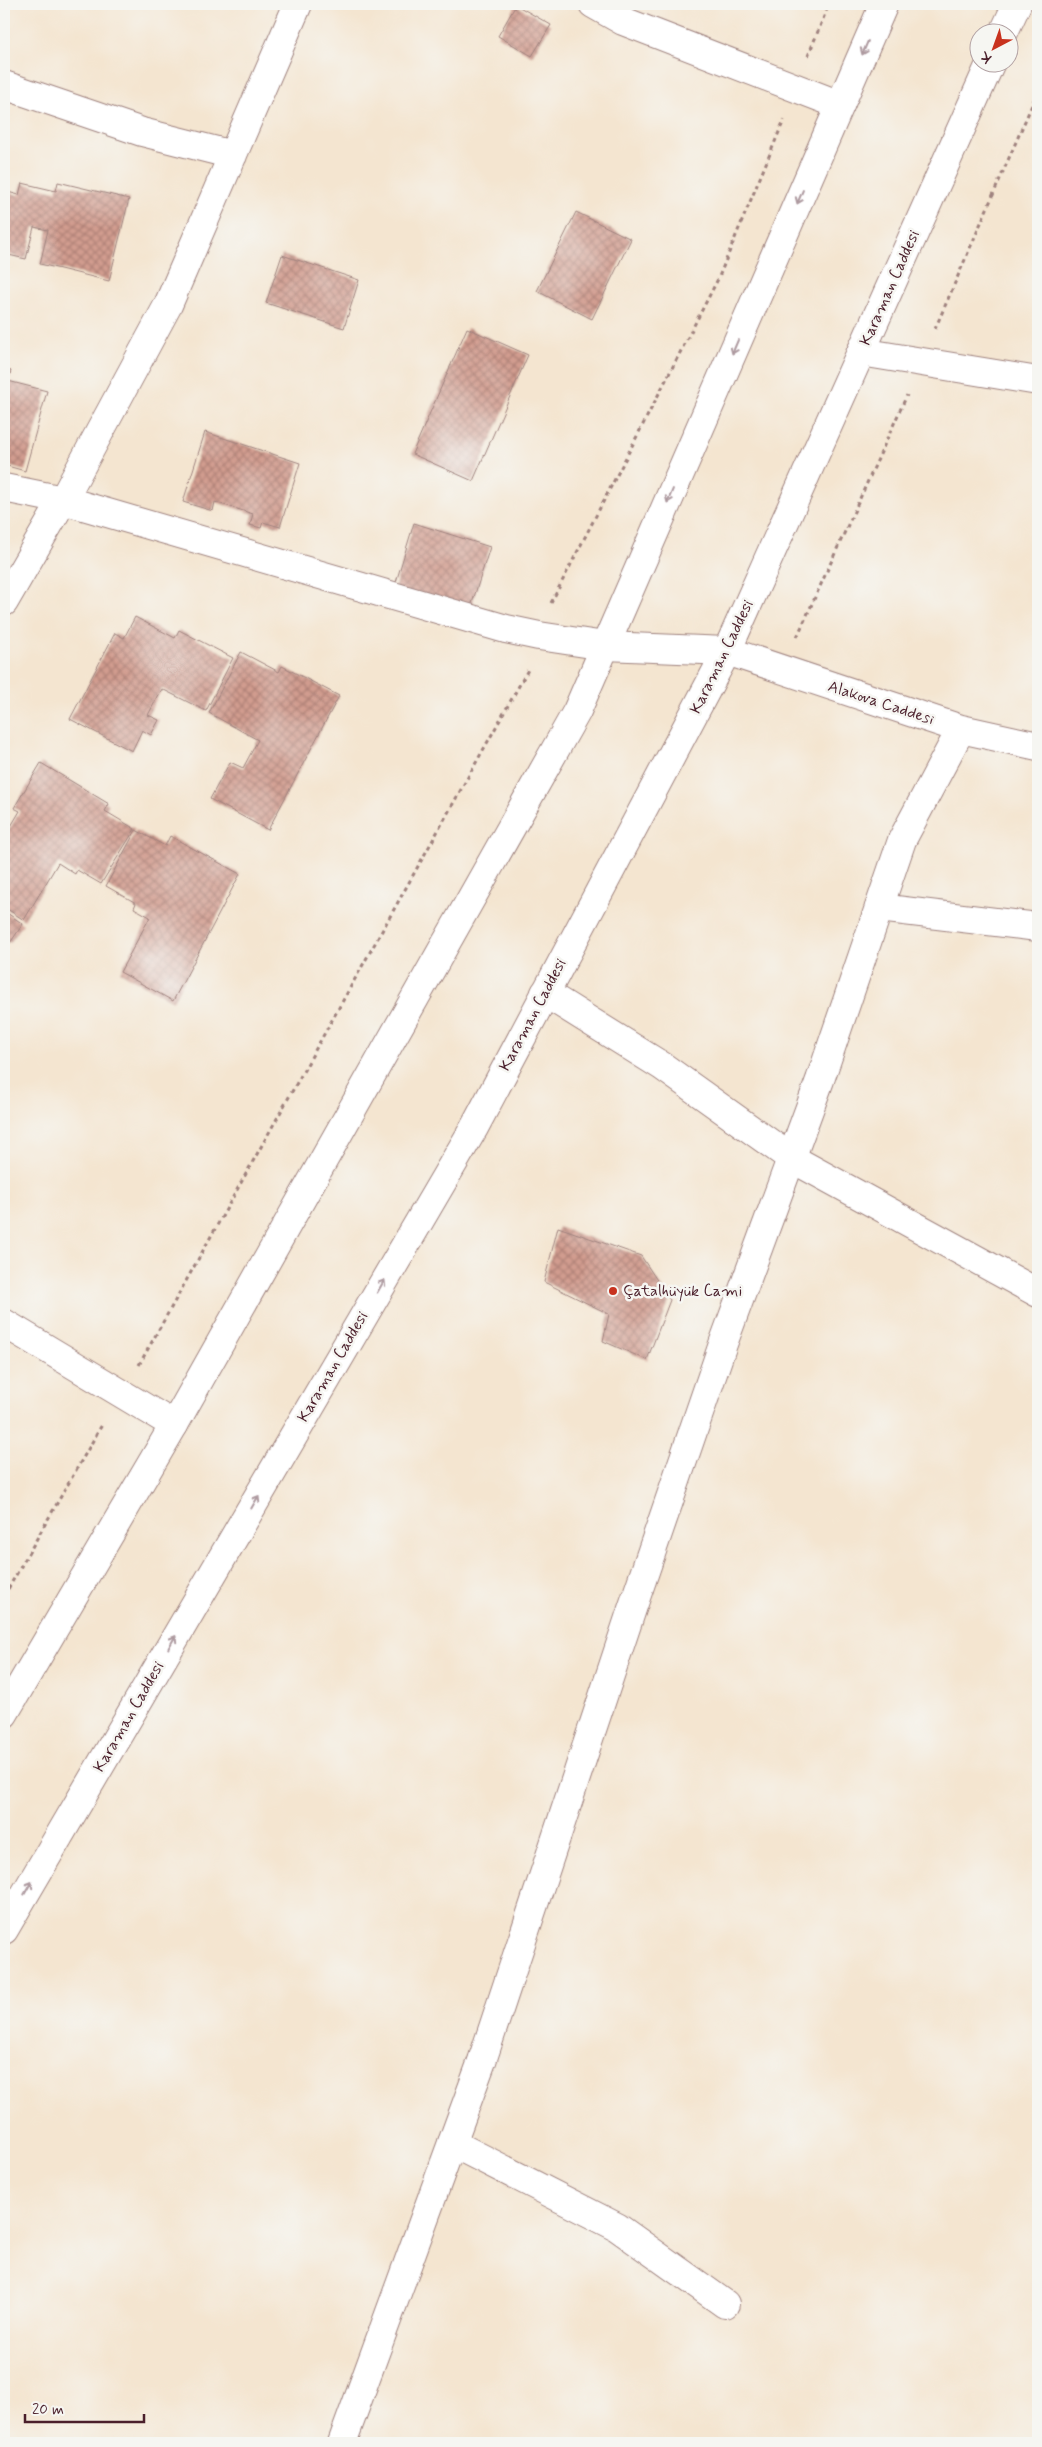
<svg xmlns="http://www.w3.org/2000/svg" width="1042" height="2447" viewBox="0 0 1042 2447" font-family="Mynerve,sans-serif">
<defs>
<pattern id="building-cross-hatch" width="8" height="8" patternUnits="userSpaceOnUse" patternTransform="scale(1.25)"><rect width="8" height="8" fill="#d19c8f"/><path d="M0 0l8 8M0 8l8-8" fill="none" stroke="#ac7f75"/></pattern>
</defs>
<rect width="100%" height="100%" fill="#f6f6f2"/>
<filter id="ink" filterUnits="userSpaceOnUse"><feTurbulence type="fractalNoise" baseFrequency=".02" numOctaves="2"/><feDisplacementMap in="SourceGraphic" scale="10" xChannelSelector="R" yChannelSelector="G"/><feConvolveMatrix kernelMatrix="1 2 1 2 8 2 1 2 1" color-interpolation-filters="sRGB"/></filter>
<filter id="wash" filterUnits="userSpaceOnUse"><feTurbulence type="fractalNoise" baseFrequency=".0096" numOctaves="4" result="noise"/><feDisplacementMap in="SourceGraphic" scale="20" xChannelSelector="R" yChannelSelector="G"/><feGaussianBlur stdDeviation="1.12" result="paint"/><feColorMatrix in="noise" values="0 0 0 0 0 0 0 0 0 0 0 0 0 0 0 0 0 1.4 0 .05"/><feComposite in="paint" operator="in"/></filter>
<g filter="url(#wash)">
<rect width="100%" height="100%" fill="#f4e5d0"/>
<g id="blocks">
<path fill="url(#building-cross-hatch)" d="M 516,5 L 551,25 L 532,56 L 498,36 Z
M 58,182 L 129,199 L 109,281 L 40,264 L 48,230 L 34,227 L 26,259 L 4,254 L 4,191 L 19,195 L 22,183 L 56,191 Z
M 576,212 L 631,239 L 592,319 L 537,291 Z
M 282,255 L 359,280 L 344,328 L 266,303 Z
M 467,328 L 528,355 L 473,481 L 412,454 Z
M 4,369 L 11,371 L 8,381 L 47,391 L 25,471 L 4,465 Z
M 205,432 L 300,463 L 280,527 L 263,522 L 261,528 L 250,525 L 253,514 L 215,502 L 213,511 L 183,502 Z
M 414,523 L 490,547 L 468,616 L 393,592 Z
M 135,617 L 175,638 L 179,630 L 233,658 L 206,711 L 162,689 L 148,715 L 159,720 L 151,735 L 142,730 L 132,751 L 70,719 L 115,633 L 124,638 Z
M 241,652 L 279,672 L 282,666 L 339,696 L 268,830 L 210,799 L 230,762 L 243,768 L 258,740 L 209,713 Z
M 41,763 L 109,804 L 105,811 L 135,829 L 101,884 L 77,870 L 75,874 L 58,863 L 24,920 L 4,907 L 4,838 L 20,811 L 14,808 Z
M 136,830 L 165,846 L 170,836 L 240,874 L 173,1001 L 120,972 L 150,917 L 134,908 L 136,903 L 106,886 Z
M 4,911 L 23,924 L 10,943 L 4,939 Z
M 558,1227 L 641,1256 L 670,1300 L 647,1360 L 603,1341 L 609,1314 L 544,1282 Z"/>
</g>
</g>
<g filter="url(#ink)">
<use href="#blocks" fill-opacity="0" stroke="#9f827e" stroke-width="1"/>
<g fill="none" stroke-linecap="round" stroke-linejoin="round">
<defs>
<path id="street" d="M 593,4 L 623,21 L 840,105
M 4,85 L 142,132 L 233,155
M 861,352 L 1038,381
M 4,602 L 63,500 L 168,305 L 298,4
M 879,908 L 1038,927
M 545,993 L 662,1066 L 791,1158 L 1038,1293
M 4,1323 L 174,1425
M 452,2143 L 617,2227 L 725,2304"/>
<path id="secondary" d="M 4,488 L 63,500 L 506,629 L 539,636 L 605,646 L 727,651 L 961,729 L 1038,746
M 342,2443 L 482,2061 L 632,1609 L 723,1344 L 820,1080 L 902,840 L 961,729"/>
<path id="highway" d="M 1004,32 L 1017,4
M 4,1714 L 174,1425 L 577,711 L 884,4
M 4,1930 L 474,1128 L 727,651 L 991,62"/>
</defs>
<use href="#street" stroke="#9f827e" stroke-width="30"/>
<use href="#secondary" stroke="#9f827e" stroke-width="30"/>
<use href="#highway" stroke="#9f827e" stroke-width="30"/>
<path stroke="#9f827e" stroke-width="3" stroke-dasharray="4 4" stroke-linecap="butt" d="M 808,56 L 829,4
M 935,329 L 1038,91
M 551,603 L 718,279 L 784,120
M 797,637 L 907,395
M 139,1365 L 529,668
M 4,1596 L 103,1423"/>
<use href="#street" stroke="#fff" stroke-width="28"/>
<use href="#secondary" stroke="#fff" stroke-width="28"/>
<use href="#highway" stroke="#fff" stroke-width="28"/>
</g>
<defs><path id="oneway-shaft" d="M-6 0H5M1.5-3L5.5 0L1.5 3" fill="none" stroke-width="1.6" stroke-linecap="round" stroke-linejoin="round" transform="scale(1.25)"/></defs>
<g stroke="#ae9aa0">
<use href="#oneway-shaft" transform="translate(865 48) rotate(113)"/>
<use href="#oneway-shaft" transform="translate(800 197) rotate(113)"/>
<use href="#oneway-shaft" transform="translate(735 347) rotate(113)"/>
<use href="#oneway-shaft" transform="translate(670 496) rotate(113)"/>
<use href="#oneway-shaft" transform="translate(381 1286) rotate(-60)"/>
<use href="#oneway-shaft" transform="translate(255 1502) rotate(-60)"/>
<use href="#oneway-shaft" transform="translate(172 1642) rotate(-60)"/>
<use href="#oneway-shaft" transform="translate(28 1888) rotate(-60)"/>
</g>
</g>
<circle fill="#c8321e" stroke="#f6f6f2" stroke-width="2" cx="613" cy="1291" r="5"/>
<g text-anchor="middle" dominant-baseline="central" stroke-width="5" stroke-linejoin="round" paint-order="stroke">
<g font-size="16" fill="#4a1f2b" stroke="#f6f6f2">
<text transform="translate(890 288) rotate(-66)">Karaman Caddesi</text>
<text transform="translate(722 657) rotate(-64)">Karaman Caddesi</text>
<text transform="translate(881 703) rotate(18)">Alakova Caddesi</text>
<text transform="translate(533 1015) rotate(-62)">Karaman Caddesi</text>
<text transform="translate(333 1367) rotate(-60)">Karaman Caddesi</text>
<text transform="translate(129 1717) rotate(-60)">Karaman Caddesi</text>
</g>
<g font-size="16" fill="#4a1f2b" stroke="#f6f6f2" text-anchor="start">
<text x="623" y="1291">Çatalhüyük Cami</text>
</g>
</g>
<rect width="1042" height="2447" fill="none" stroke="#f6f6f2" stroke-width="20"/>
<g transform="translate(994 48) rotate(221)"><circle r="24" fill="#f6f6f2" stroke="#b1a0a2"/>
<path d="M0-4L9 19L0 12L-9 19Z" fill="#c8321e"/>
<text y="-8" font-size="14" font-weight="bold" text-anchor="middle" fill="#4a1f2b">K</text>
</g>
<path d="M25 2414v8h119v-8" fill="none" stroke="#4a1f2b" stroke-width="2.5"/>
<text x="32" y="2414" font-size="15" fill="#4a1f2b" stroke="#f6f6f2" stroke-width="4" paint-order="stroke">20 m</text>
</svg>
